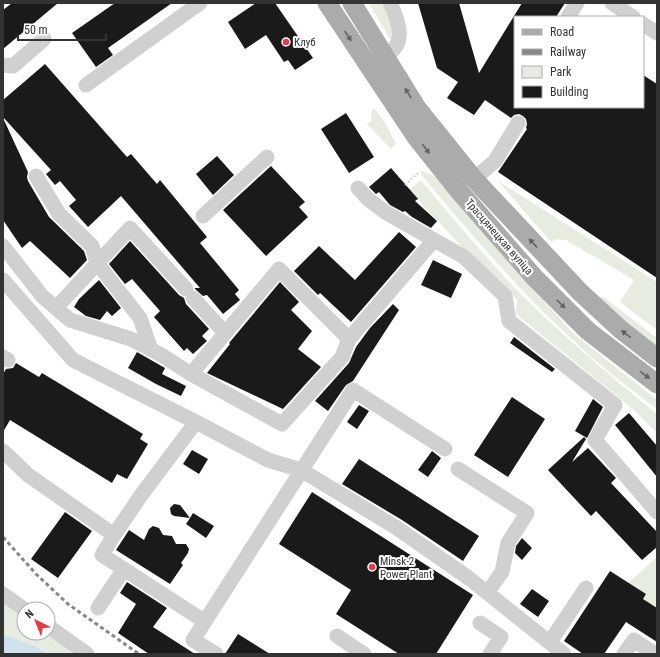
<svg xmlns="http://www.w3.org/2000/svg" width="660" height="657" viewBox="0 0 660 657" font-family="'Roboto Condensed',sans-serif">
<rect width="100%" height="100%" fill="#fff"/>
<path fill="#e6ecdf" d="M 369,3 L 386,3 L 390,9 L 393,44 Z
M 374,108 L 385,123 L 396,144 L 391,149 L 367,124 L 372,120 L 371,112 Z
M 420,170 L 434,176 L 523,279 L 574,334 L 657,400 L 657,409 C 629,388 600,366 575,342 C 519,291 471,234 423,177 Z
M 420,181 L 423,183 C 453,218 483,255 515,288 C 560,334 608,374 657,414 L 657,433 L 633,409 L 516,314 L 517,300 L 488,270 L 476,262 L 409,190 Z
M 498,181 L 657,282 L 657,330 L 620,302 L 634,280 L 566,240 L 557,239 L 551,242 Z
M 602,296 L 657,338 L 657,347 L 599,300 Z
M 657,557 L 657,608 L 643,599 L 646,594 L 628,583 Z
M 3,601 L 24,615 L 24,633 L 48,633 L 80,654 L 48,654 L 33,645 L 3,634 Z"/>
<path fill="#cfe2ee" d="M 3,634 L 33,645 L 48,654 L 3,654 Z"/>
<path fill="#1a1a1a" d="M 12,3 L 58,3 L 3,49 L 3,10 Z
M 115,3 L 172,3 L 108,48 L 113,55 L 96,67 L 72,33 Z
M 256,3 L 275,3 L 313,58 L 295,70 L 288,60 L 284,62 L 266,35 L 245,49 L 228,22 Z
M 418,3 L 459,3 L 479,73 L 522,3 L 565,3 L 556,17 L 515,17 L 515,107 L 643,107 L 643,75 L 657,84 L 657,278 L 498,172 L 527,129 L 526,128 L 527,124 L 526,119 L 523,116 L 519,114 L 514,115 L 511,118 L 485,100 L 474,115 L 447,98 L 458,82 L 437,68 Z
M 45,64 L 127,157 L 131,154 L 157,184 L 160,180 L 207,237 L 200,243 L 239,290 L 235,294 L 240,300 L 223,314 L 207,295 L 203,296 L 195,289 L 195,288 L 200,288 L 121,196 L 88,227 L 69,206 L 76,200 L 60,181 L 55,185 L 46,174 L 51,170 L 3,117 L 3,100 Z
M 346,113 L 374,157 L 349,173 L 321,129 Z
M 3,118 L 28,172 L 27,177 L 28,181 L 49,217 L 84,251 L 87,260 L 70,278 L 30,241 L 22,248 L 3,220 Z
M 217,156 L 234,175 L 213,195 L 196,174 Z
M 271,166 L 305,202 L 299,207 L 308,217 L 266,256 L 223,210 Z
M 391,168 L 418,199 L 415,201 L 437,221 L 431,228 L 412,217 L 405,211 L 403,212 L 390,205 L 379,192 L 376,194 L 369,187 Z
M 399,232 L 416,247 L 351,322 L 320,293 L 318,295 L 294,271 L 319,246 L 355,280 Z
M 130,241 L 179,295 L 184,298 L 186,304 L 209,329 L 202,336 L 207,341 L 193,354 L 187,348 L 184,351 L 154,317 L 160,311 L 132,279 L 125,284 L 109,264 Z
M 433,260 L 462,274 L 451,298 L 421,285 Z
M 99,280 L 121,308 L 112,316 L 107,311 L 100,320 L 86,316 L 74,307 L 79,299 Z
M 280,282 L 299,302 L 291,310 L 312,331 L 298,349 L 321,367 L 283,409 L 207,373 L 230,344 L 229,343 Z
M 393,304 L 399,310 L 353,381 L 346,385 L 328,411 L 315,401 L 349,363 L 356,347 L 370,328 Z
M 514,337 L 555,369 L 552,372 L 510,343 Z
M 137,352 L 165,368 L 162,374 L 186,386 L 181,396 L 156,384 L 128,368 Z
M 16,363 L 39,377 L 42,373 L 143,434 L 140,439 L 148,444 L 127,479 L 117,474 L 112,483 L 10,420 L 3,432 L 3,374 L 6,369 L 13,368 Z
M 512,397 L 545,419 L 508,477 L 474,455 Z
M 593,399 L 603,407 L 587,438 L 575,431 Z
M 359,405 L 369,411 L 357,429 L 347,422 Z
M 629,413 L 657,446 L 657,477 L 615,425 Z
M 584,437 L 586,439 L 572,462 L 588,448 L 616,478 L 611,483 L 657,532 L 657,547 L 642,560 L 596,511 L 591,516 L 548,470 Z
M 192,450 L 208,459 L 199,474 L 183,464 Z
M 432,451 L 441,458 L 428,477 L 418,470 Z
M 359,459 L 479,536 L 463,561 L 402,520 L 342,484 Z
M 312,492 L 473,595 L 436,654 L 399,654 L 336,614 L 351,590 L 279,544 Z
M 174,504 L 180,505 L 190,518 L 193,513 L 214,526 L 206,538 L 186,524 L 190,518 L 174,516 L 171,514 L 170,508 Z
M 65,512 L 92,531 L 58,578 L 31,559 Z
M 153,526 L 159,528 L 163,535 L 172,536 L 176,544 L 186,544 L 189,549 L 188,553 L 181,563 L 183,565 L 170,584 L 116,550 L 129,530 L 144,540 L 149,529 Z
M 522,538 L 532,548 L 522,560 L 515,553 L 516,546 Z
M 610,571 L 646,594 L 643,599 L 657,608 L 657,642 L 626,622 L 604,654 L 583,654 L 564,641 Z
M 127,582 L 167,608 L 153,627 L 195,654 L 149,654 L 118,633 L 136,604 L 120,593 Z
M 532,589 L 549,601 L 538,617 L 520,604 Z
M 238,634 L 270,654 L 225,654 Z"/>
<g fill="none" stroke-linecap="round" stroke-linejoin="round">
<path stroke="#cdcdcd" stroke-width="2" stroke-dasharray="2 2" stroke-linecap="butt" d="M 405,185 L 418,173"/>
<path stroke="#d0d0d0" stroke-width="15" d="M 612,3 L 633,17
M 568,17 L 577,3
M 643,24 L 657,33
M 384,56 C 387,54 392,51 394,49 C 405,37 396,15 390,3
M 3,65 L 13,66 L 44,39
M 86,85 L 200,3
M 36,176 L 59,214 L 92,246 L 97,263 L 140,318 L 151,350
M 474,179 L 495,161 L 518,123
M 358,188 L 368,199 L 385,212 L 464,257 L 505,296 L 509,321 L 615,405 L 595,440 L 657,512
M 203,216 L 267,157
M 3,246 L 42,296 L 70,320 L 131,339 L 163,356 L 191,374 L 279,269 L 349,339 L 434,240
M 3,280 L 73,360 L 196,422 L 268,460 L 301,470 L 397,528 L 470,579 L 564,654
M 193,298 L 225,333
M 56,308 L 130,228 L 186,289
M 3,357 L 8,360
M 191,374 L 282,424 L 342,357 L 349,339
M 3,451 L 28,475 L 114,535 L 142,494 L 196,422
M 458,469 L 527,513 L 508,543 L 502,572 L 487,593
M 114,535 L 102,555 L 204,621
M 3,594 L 24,609
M 98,608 L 124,569
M 480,623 L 501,637 L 490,654
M 48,626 L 87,654
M 337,636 L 364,654
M 550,642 L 586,588
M 216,654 L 193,640 L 353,390 L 445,449
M 624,654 L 634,640 L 655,654"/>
<path stroke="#ababab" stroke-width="19" d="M 327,3 L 416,137 L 459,191 L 534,277 L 588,331 L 657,384
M 352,3 L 417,108 L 474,179 L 580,292 L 620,329 L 657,358"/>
<path stroke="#888" stroke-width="3" stroke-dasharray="4 3" stroke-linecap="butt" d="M 3,537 L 36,574 L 68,604 L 139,654"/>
</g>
<defs><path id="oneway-solid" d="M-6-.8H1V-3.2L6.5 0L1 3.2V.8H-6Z"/></defs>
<g fill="#636363">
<use href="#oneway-solid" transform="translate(348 36) rotate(56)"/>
<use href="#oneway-solid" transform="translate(408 93) rotate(-122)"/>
<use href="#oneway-solid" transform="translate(426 149) rotate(52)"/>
<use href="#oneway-solid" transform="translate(533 243) rotate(-133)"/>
<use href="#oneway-solid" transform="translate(561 304) rotate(45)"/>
<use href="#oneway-solid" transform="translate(626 334) rotate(-142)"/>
<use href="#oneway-solid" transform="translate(645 375) rotate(37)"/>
</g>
<g fill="#e63946" stroke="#fff" stroke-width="1.5">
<circle cx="286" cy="42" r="4"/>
<circle cx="372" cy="567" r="4"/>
</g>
<g text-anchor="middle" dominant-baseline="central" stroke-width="4" stroke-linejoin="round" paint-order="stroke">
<g font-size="11" fill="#333" stroke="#fff" text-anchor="start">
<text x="294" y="42">Клуб</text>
<text x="380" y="561">Minsk-2<tspan x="380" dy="13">Power Plant</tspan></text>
</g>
<g font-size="11" fill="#333" stroke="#fff">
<text transform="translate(499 237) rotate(49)">Трасцянецкая вуліца</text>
</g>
</g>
<rect width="660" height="657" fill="none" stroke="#333333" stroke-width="8"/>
<rect x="514" y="16" width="130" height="92" fill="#ffffff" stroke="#adadad"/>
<rect x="522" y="29" width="20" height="6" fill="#ababab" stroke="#adadad"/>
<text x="550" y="36" font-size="12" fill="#333333">Road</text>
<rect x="522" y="49" width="20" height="6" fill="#888888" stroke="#adadad"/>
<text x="550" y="56" font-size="12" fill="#333333">Railway</text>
<rect x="522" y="66" width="20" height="12" fill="#e6ecdf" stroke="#adadad"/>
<text x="550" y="76" font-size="12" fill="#333333">Park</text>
<rect x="522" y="86" width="20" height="12" fill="#1a1a1a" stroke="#adadad"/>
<text x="550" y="96" font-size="12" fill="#333333">Building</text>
<g transform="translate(36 621) rotate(317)"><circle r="19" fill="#ffffff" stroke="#adadad"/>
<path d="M0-3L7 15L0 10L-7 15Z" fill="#e63946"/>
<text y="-6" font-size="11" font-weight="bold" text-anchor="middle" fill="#333333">N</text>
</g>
<path d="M18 34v6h88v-6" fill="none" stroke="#333333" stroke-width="2"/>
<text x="24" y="34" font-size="12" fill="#333333" stroke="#ffffff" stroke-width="3" paint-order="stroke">50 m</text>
</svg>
